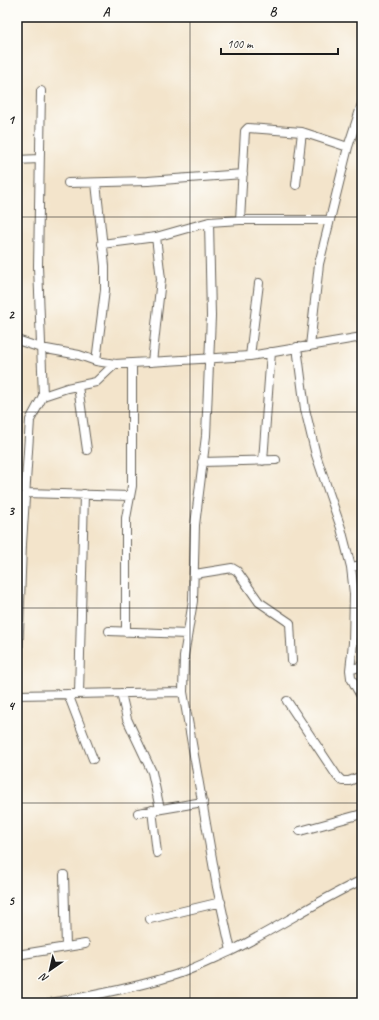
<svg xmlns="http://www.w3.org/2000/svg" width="379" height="1020" viewBox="0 0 379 1020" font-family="Caveat,sans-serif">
<rect width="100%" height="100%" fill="#fdfcf7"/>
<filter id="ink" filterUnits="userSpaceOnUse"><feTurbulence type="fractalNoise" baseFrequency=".025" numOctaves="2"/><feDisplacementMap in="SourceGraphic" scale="8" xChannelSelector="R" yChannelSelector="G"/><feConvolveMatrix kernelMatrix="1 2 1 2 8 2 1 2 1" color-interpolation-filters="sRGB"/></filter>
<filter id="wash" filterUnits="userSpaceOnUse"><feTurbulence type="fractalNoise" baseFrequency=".012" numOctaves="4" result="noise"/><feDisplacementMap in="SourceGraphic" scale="16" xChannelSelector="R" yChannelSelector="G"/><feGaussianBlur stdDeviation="0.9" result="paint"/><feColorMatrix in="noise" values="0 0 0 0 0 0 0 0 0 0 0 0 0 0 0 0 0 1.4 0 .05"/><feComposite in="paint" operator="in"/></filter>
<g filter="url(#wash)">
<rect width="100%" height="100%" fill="#f3e4cb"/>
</g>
<g filter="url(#ink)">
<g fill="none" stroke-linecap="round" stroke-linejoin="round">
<defs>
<path id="minor" d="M 17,160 L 39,159
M 68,183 L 148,181 L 243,174
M 96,183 L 105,266 L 105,290 L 96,361
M 296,185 L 302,132
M 240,220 L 245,131 L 248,128 L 302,132 L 348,147
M 209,222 L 211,316 L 206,436 L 195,525 L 193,601 L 184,656 L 183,692 L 217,887 L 231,951
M 102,244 L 156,237 L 209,222 L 240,220 L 330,220
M 17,340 L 41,348 L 79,355 L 96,361 L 115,364 L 250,356 L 362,337
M 310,346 L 319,264 L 348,147 L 362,104
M 297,347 L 305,409 L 316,455 L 341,528 L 351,567 L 354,594 L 353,643 L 350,670 L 351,678 L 362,698
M 250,356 L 259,283
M 152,362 L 161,279 L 156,237
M 78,386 L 87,450
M 43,396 L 67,388 L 96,382 L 115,364
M 263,461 L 271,352
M 202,462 L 276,460
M 26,493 L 130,496
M 351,567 L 362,565
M 195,574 L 232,568 L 237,571 L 259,602 L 290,623 L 292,661
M 354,616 L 362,616
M 109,631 L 187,634
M 126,632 L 126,518 L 132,486 L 132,363
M 350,670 L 362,666
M 17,688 L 22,544 L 30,420 L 43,396 L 38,266 L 41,91
M 121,693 L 127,719 L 152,772 L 160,809
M 68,694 L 93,759
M 79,694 L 84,494
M 17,695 L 183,692
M 287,701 L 337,776 L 342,781 L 349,781 L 362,776
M 152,810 L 157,853
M 138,813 L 203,802
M 300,831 L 362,814
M 64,875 L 66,947
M 150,919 L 221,902
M 17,955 L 85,944
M 50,1003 C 92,996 134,988 175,975 C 194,969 213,959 231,951 C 276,929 317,901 362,880"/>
</defs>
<use href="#minor" stroke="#676259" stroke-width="10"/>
<use href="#minor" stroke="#fff" stroke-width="8"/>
</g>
</g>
<path fill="none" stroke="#1c1c1c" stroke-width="1" stroke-opacity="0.55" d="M 190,17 L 190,1003M 17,217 L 362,217M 17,412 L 362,412M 17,608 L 362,608M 17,803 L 362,803"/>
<rect width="379" height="1020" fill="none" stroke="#fdfcf7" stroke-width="44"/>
<g transform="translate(50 970) rotate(214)" stroke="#fdfcf7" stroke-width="3" paint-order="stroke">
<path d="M0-3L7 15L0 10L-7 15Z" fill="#1c1c1c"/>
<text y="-6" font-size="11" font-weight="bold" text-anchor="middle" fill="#1c1c1c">N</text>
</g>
<path d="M221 48v6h117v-6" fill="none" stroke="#1c1c1c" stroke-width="2"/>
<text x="227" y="48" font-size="12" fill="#1c1c1c" stroke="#fdfcf7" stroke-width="3" paint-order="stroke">100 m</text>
<rect x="22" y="22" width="335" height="976" fill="none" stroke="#1c1c1c" stroke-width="1.5"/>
<g font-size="13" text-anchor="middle" font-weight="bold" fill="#1c1c1c">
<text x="106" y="16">A</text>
<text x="273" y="16">B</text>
<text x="11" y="124">1</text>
<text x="11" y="319">2</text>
<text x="11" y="515">3</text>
<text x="11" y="710">4</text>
<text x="11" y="905">5</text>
</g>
</svg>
